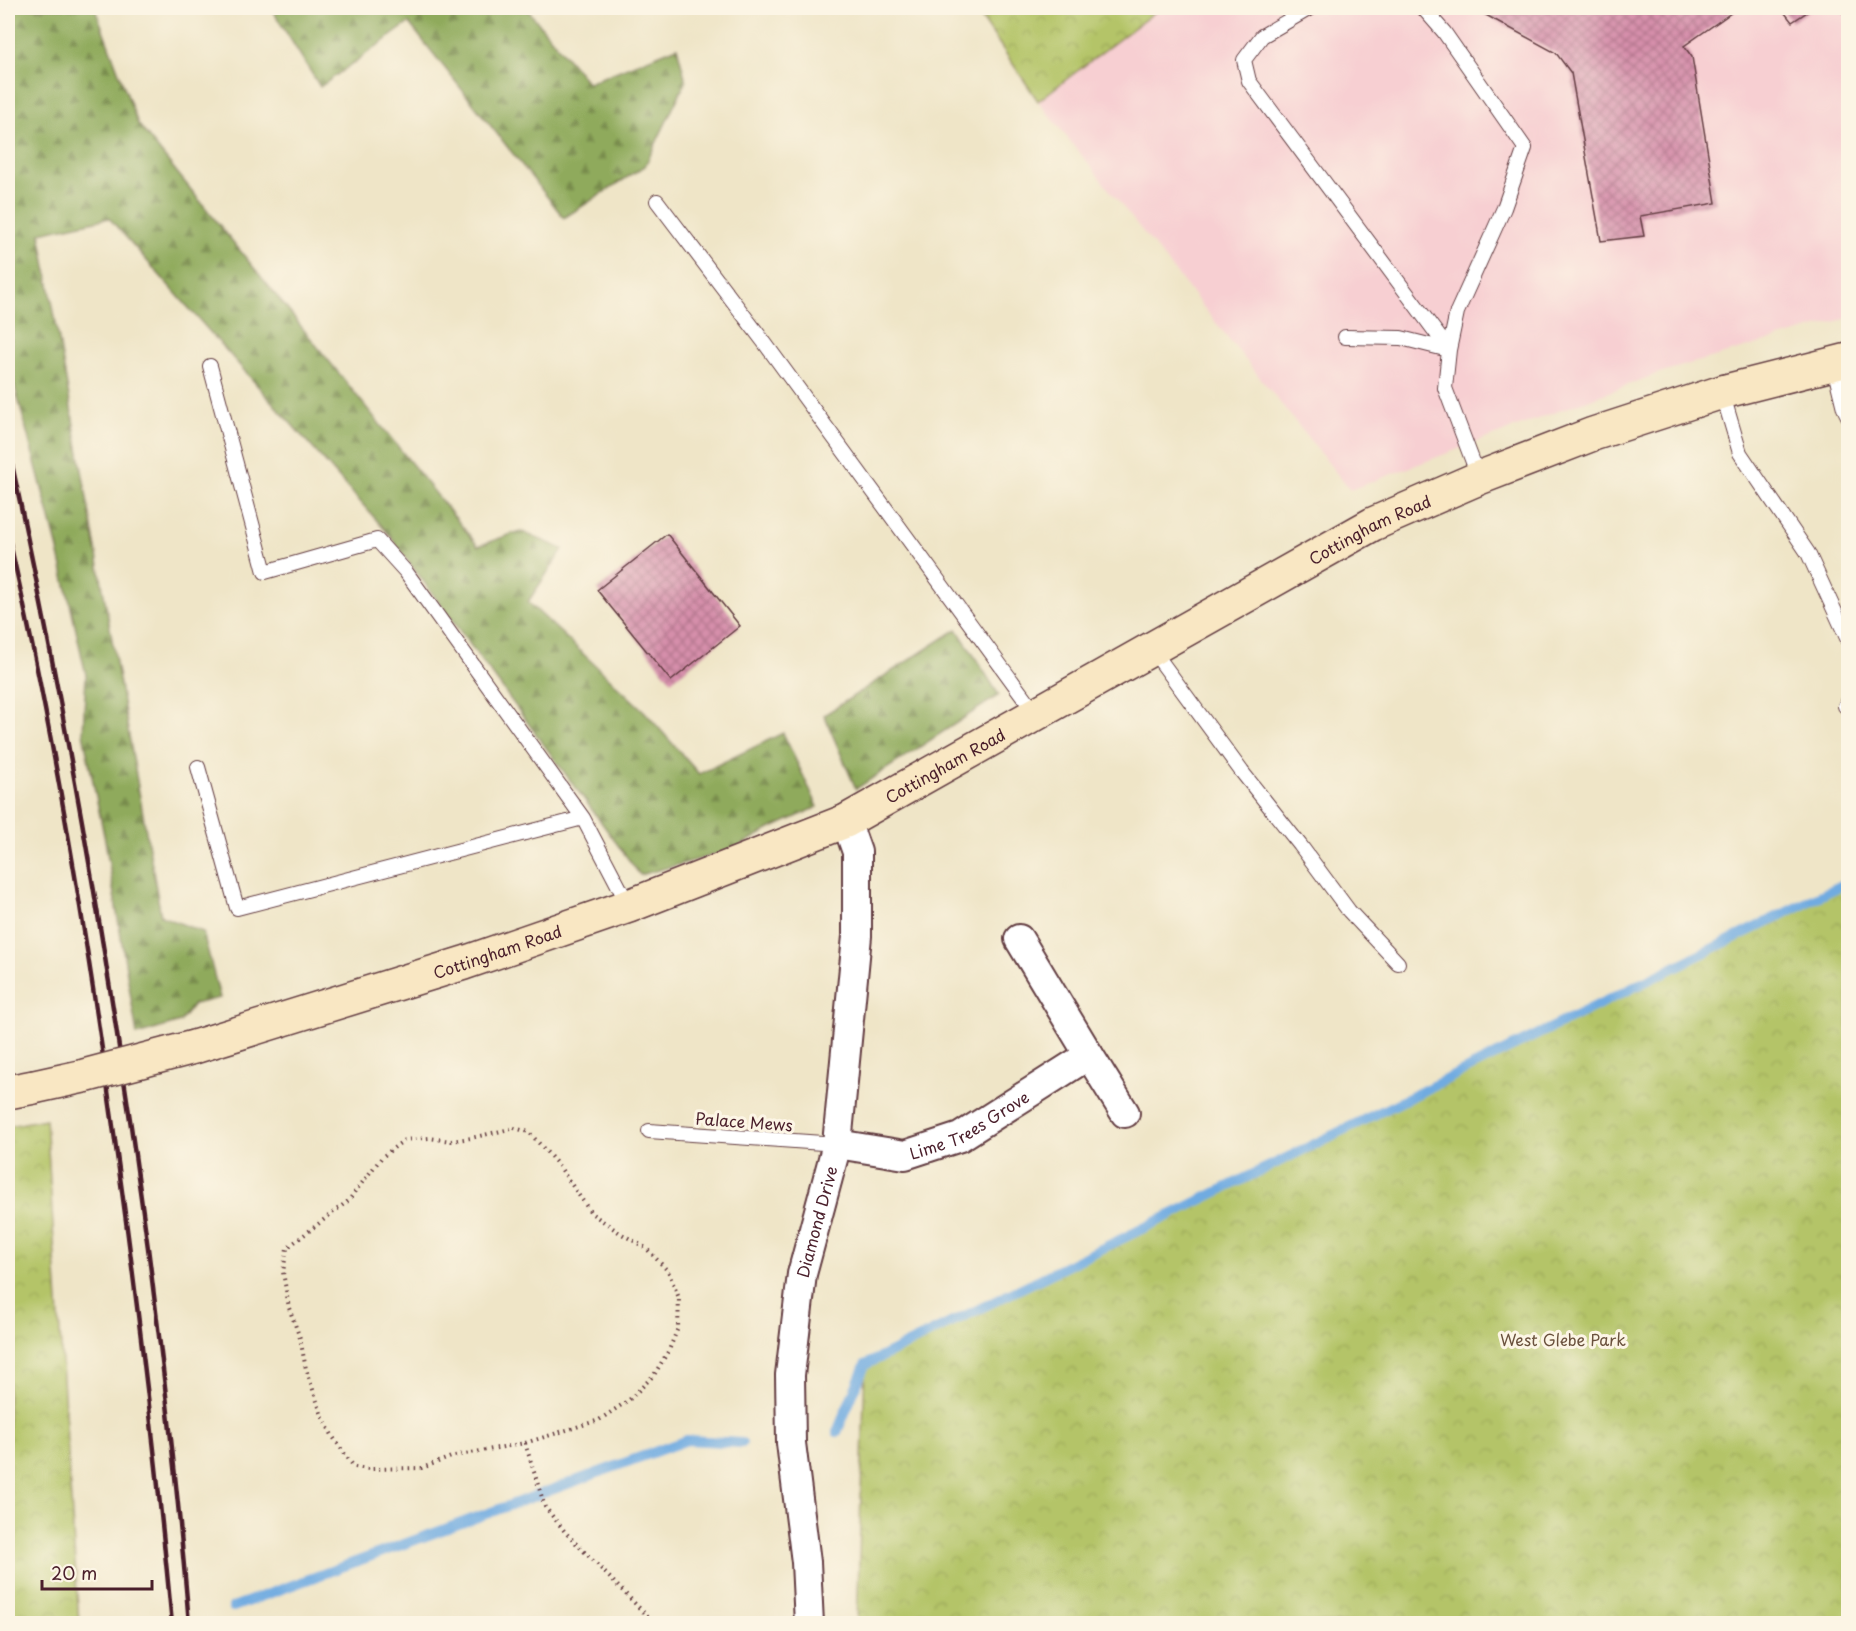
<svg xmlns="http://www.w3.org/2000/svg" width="1856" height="1631" viewBox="0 0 1856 1631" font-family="'Playpen Sans',sans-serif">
<defs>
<pattern id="forest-firs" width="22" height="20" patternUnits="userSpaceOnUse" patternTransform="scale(1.5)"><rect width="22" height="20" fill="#8faa5c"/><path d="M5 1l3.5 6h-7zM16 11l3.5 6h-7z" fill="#778a4c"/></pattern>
<pattern id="park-crowns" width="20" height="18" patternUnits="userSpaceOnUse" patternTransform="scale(1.5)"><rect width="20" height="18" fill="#b4c467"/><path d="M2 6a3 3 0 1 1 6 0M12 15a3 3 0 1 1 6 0" fill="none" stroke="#9ca85a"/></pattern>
<pattern id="building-cross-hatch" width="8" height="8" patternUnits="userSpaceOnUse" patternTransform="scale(1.5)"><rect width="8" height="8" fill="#d68fab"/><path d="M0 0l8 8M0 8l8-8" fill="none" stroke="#b0748b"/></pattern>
</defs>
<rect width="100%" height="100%" fill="#fcf5e5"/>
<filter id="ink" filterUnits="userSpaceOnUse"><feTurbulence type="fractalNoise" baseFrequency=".0167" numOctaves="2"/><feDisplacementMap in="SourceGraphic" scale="12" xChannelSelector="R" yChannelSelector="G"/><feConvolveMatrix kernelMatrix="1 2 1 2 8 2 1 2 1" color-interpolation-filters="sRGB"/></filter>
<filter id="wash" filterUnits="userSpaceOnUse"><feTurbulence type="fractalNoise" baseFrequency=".008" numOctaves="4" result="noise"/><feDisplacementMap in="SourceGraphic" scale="24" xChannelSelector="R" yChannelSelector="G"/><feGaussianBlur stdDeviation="1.35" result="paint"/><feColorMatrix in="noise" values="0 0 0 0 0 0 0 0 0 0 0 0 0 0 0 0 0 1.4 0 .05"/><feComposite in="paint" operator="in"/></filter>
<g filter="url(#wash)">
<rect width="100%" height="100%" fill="#efe5c7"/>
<path fill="#f7cfd2" d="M 1160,8 L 1848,8 L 1848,318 L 1662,372 L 1350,490 L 1038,101 Z"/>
<path fill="url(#forest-firs)" stroke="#6c6444" stroke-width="1.5" d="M 8,8 L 95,8 L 138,124 L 478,546 L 520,531 L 563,549 L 528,602 L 645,712 L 699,774 L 783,733 L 818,807 L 772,828 L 730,851 L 640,875 L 387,532 L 109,218 L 40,233 L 161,916 L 203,932 L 220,998 L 194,1004 L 180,1022 L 137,1035 L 105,840 L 83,733 L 86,675 L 57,545 L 8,361 Z
M 271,8 L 526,8 L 588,83 L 677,47 L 686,81 L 645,166 L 564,218 L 409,23 L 320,87 Z
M 957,629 L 999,695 L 856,789 L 824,715 Z"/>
<path fill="url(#park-crowns)" stroke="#7f7249" stroke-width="1.5" d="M 975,8 L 1160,8 L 1038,101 Z
M 1848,882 L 1848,1623 L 857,1623 L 865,1365 Z
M 46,1119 L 79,1623 L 8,1623 L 8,1126 Z"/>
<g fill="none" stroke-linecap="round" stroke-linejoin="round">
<path stroke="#70abe1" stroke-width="10" d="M 837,1432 L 865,1365 L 1848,882
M 233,1607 L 687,1440 L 742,1443"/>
</g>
<g id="blocks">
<path fill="url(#building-cross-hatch)" d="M 1473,8 L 1738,8 L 1684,46 L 1692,57 L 1716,203 L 1640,216 L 1644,236 L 1601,241 L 1571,73 L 1556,53 Z
M 1781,8 L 1813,8 L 1792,22 Z
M 1839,8 L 1848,8 L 1848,13 L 1845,15 Z
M 667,534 L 740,626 L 671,681 L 597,590 Z"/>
</g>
</g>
<g filter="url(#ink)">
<use href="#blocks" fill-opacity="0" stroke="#633d42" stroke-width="1.5"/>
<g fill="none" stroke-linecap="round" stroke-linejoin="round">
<defs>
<path id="lane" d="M 1310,8 L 1262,36 L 1244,60 L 1249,81 L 1449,350
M 1423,8 L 1444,32 L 1525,148 L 1504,208 L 1457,312 L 1449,350 L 1445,388 L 1479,478
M 657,201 L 764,342 L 1036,714
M 1345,337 L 1401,338 L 1449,350
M 1833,363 L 1844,408 L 1848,416
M 210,366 L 265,572 L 377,540 L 406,572 L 583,818 L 629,906
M 1722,392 L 1740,453 L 1808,553 L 1848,640
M 1151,648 L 1242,772 L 1300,845 L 1349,911 L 1398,963
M 1845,706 L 1848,702
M 198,767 L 237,908 L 583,818
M 649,1131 L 837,1144"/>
<g id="street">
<path d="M 1089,1055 L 1125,1113"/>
<path id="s1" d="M 837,1144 L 905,1155 L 960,1137 L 1089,1055 L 1019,939"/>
<path id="s2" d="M 809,1624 L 806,1562 L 791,1443 L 790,1375 L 802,1274 L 837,1144 L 857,936 L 857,852 L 846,821"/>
</g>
<g id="secondary">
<path id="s3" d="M 194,1047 L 464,963 L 629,906 L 846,821 L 1373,524 L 1479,478 L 1593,434 L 1722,392 L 1848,360"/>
<path d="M 8,1092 L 34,1087"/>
</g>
</defs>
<use href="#lane" stroke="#633d42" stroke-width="16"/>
<use href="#street" stroke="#633d42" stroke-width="32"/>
<use href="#secondary" stroke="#633d42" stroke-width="36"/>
<path stroke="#633d42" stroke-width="4" stroke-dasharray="1.5 4.5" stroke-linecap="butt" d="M 514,1128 L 529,1132 L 559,1166 L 591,1213 L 620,1233 L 646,1248 L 668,1271 L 679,1298 L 678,1328 L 669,1350 L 654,1375 L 629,1400 L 599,1420 L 525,1443 L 454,1456 L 422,1468 L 369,1469 L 354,1467 L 333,1437 L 322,1416 L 306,1369 L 300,1338 L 289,1308 L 283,1272 L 287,1248 L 348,1201 L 382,1157 L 404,1140 L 429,1138 L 451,1141 L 471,1138 Z
M 525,1443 L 545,1507 L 566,1533 L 655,1624"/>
<use href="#lane" stroke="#fff" stroke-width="14"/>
<use href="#street" stroke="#fff" stroke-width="28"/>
<use href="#secondary" stroke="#f9e7c3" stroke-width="33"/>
<path stroke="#4a1f2b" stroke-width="4.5" d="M 8,446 C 66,712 112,979 148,1248 C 164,1373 179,1498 189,1624
M 8,534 C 50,716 81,900 107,1084 C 133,1264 155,1443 172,1624"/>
<defs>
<path id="secondary-bridge" d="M 34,1087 L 84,1076 L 194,1047"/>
</defs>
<use href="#secondary-bridge" stroke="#633d42" stroke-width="36" stroke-linecap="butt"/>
<use href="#secondary-bridge" stroke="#f9e7c3" stroke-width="33"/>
</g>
</g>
<g text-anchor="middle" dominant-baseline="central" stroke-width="6" stroke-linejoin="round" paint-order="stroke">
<g font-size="16" fill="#4a1f2b" stroke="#fcf5e5">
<text stroke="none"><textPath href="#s3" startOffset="1290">Cottingham Road</textPath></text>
<text stroke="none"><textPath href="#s3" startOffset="804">Cottingham Road</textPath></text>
<text stroke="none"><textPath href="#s3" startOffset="318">Cottingham Road</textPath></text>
<text transform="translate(744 1121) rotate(4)">Palace Mews</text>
<text stroke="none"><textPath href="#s1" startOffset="140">Lime Trees Grove</textPath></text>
<text stroke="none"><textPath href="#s2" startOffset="406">Diamond Drive</textPath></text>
</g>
<g font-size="16" fill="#6a513d" stroke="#fcf5e5">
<text x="1563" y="1339">West Glebe Park</text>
</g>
</g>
<rect width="1856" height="1631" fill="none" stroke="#fcf5e5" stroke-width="30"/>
<path d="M42 1580v9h110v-9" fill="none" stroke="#4a1f2b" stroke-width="3"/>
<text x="51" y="1580" font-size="18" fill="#4a1f2b" stroke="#fcf5e5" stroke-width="4.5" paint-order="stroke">20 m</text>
</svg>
